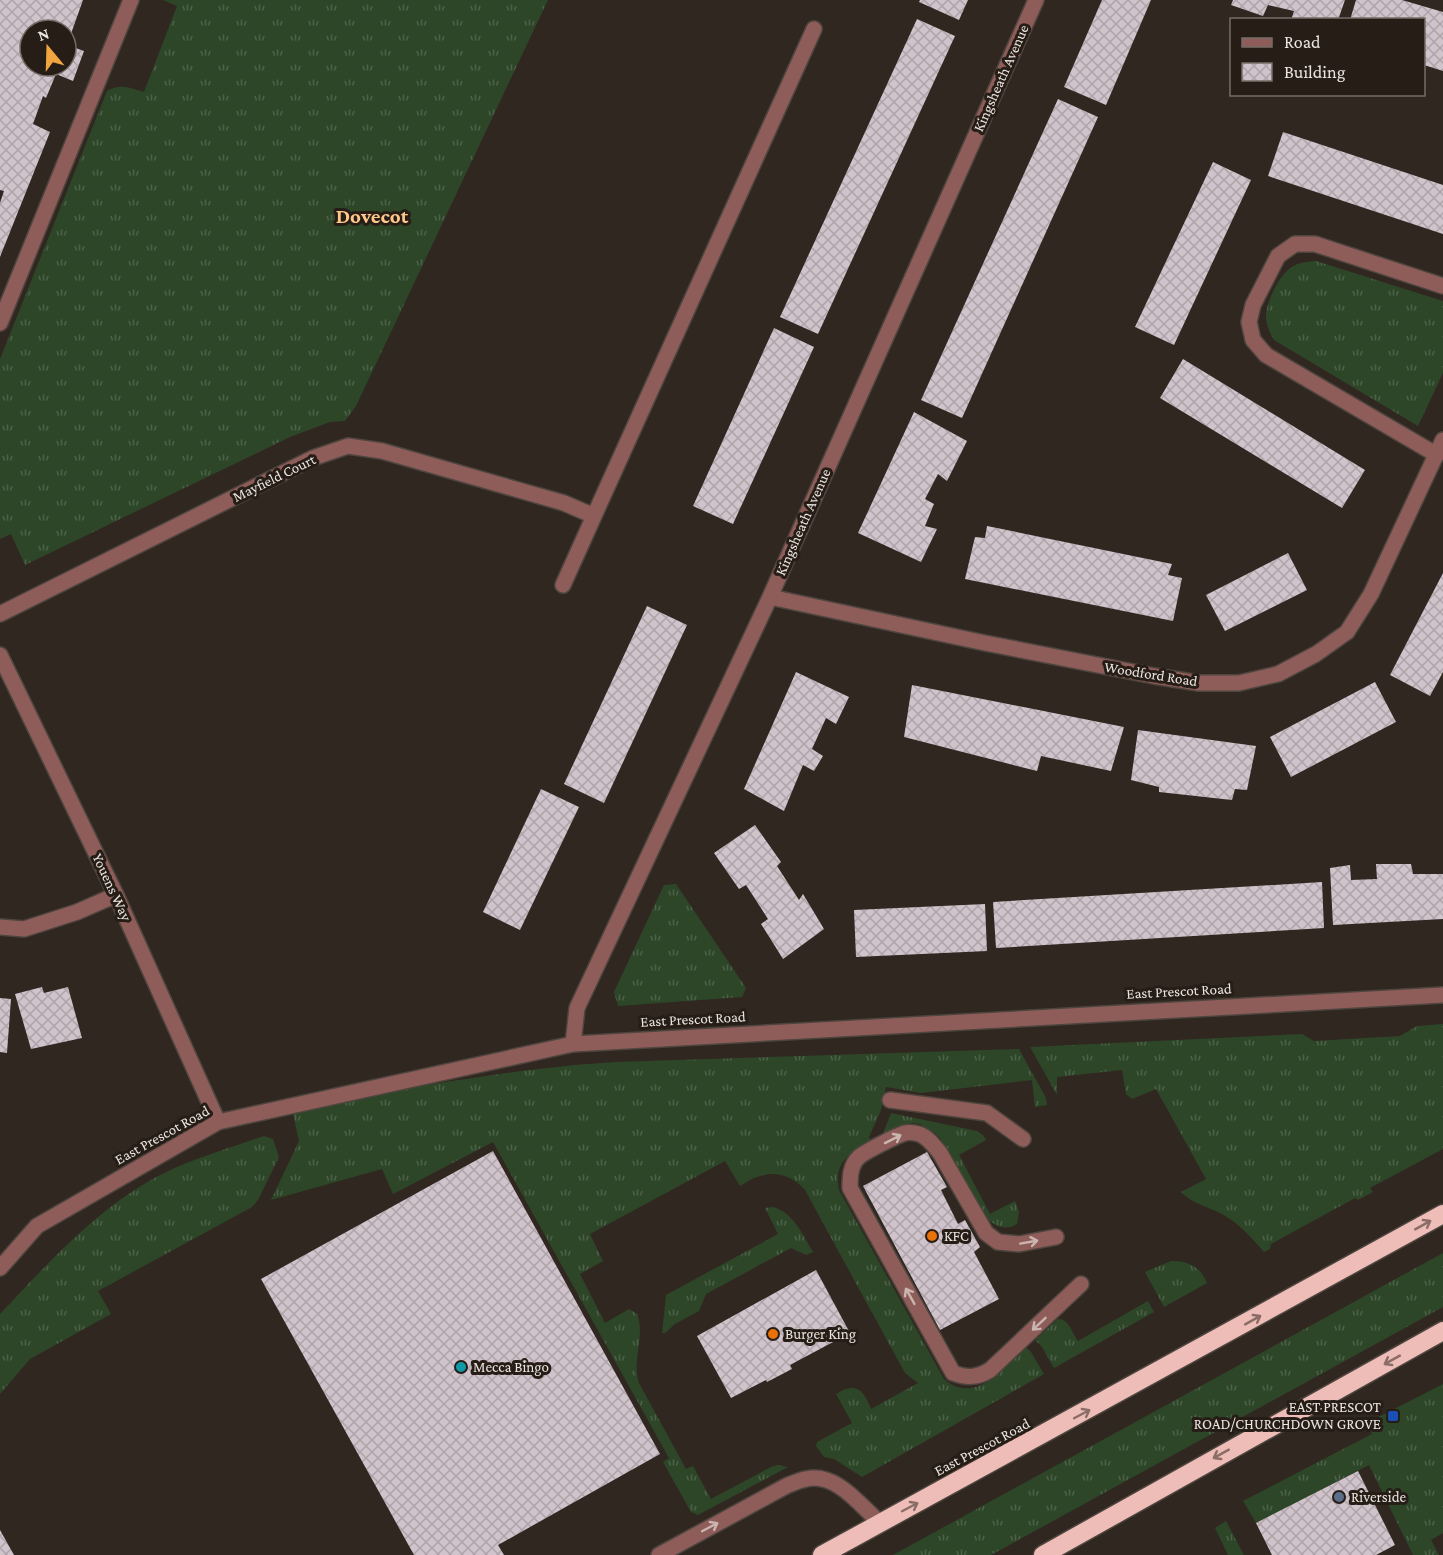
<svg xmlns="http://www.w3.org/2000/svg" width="1443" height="1555" viewBox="0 0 1443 1555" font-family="'Crimson Pro',serif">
<defs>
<pattern id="grass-tufts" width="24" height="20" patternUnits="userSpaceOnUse" patternTransform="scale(1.5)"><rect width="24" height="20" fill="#2d4628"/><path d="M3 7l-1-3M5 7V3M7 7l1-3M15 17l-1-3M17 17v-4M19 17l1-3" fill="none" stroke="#4c6147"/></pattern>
<pattern id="building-cross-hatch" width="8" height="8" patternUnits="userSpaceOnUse" patternTransform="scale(1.5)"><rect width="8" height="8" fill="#d1c3cb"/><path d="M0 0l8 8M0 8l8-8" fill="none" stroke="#aea3a9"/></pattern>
</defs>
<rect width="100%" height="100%" fill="#302720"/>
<path fill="url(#grass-tufts)" d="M 163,0 L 548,0 L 356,406 L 345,421 L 330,422 L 290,437 L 25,565 L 11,534 L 0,539 L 0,359 L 107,91 C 121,83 130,88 144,92 L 177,6 Z
M 1316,261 L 1443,301 L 1443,373 L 1418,426 L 1274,340 C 1270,333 1267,327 1266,319 C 1265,304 1278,278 1289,269 C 1297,262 1306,262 1316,261 Z
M 676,884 L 746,988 L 742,997 L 618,1006 L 614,992 L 664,885 Z
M 1443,1024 L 1443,1149 L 1370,1188 L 1373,1192 L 1358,1200 L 1355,1198 L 1271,1244 L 1270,1249 L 1264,1252 C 1251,1237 1240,1224 1222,1214 C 1207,1206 1193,1204 1181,1192 L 1206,1179 L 1156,1089 L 1132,1099 L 1126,1094 L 1122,1070 L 1057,1077 L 1057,1095 L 1030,1047 L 1302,1034 L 1314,1041 L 1400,1036 L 1417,1026 Z
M 1019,1049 L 1046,1098 L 1047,1105 L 1035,1107 L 1032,1080 L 921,1093 L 886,1087 L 881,1110 L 869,1137 L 871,1141 C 850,1153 833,1162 839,1190 L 944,1379 C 975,1406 1004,1368 1026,1347 L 1031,1352 L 1044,1374 L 862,1477 L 834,1459 L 824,1457 L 816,1446 L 817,1442 L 852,1423 L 836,1394 C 856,1381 864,1390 871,1409 L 918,1383 L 905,1373 L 805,1190 C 786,1169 762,1170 740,1186 L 725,1161 L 590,1234 L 603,1261 L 580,1274 L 605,1323 L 629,1309 L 637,1314 C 646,1337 631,1360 639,1383 L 686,1469 L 693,1466 L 711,1499 L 771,1467 L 778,1465 L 788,1467 L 698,1515 L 691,1512 L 663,1462 L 669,1458 L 493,1142 L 393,1194 L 382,1169 L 271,1200 L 299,1141 L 293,1114 L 411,1087 L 521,1071 L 575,1065 L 615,1062 Z
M 891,1113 L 977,1131 L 983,1135 L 986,1140 L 959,1155 L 990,1214 L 1015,1201 L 1019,1212 L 1017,1224 C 1005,1232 994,1225 985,1217 L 940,1138 L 935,1133 L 920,1124 L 913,1123 L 899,1126 L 883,1134 Z
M 264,1136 L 273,1139 L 279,1157 L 258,1200 L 252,1207 L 98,1291 L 111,1314 L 30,1359 L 0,1394 L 0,1314 C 51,1260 107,1197 177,1167 C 205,1155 235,1146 264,1136 Z
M 773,1207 C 794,1213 802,1234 813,1252 L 806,1255 L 791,1248 L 706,1294 L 699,1311 L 675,1324 L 665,1333 L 662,1333 L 666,1295 L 778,1234 L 765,1208 Z
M 1443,1253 L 1443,1307 L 991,1555 L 893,1555 Z
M 1171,1261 C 1188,1261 1200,1266 1207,1283 L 1164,1307 L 1145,1272 Z
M 1148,1301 L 1154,1312 L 1054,1368 L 1042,1347 L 1035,1340 L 1058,1319 C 1069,1319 1072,1333 1078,1341 Z
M 1443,1384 L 1443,1533 L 1431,1540 L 1439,1555 L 1413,1555 L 1369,1465 L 1256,1523 L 1243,1501 L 1372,1434 L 1367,1423 Z
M 1226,1521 L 1244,1555 L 1228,1555 L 1215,1528 Z"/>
<path fill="url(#building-cross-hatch)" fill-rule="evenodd" d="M 0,0 L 83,0 L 67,45 L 84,51 L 73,81 L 56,74 L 46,98 L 43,96 L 33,124 L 50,132 L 0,257 L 0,203 L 4,191 L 0,190 ZM 30,30 L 66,30 L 66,66 L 30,66 Z
M 920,0 L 968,0 L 959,20 L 919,2 Z
M 1102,0 L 1151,0 L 1106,105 L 1064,87 Z
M 1233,0 L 1345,0 L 1338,20 L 1291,20 L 1294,11 L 1268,5 L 1263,16 L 1231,5 Z
M 1356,0 L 1402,0 L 1443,12 L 1443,71 L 1424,65 L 1424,20 L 1350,20 Z
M 917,19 L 955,36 L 818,334 L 780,317 Z
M 1058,99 L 1098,117 L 962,418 L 921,400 Z
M 1283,132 L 1443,185 L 1443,234 L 1268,176 Z
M 1213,162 L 1251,180 L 1174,345 L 1135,327 Z
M 774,328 L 814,347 L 733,524 L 693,506 Z
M 1183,359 L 1365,470 L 1342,508 L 1160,398 Z
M 914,412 L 967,441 L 947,481 L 938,474 L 925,499 L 934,504 L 925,526 L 937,529 L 921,562 L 858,533 Z
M 987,526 L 1172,564 L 1168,575 L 1182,578 L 1173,621 L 965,579 L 975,537 L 985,538 Z
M 1288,553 L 1307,590 L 1225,631 L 1206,595 Z
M 1443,573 L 1443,672 L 1430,696 L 1390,675 Z
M 647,606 L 687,625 L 604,803 L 564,784 Z
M 796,672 L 849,697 L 836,724 L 826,718 L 812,749 L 823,756 L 814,771 L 803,765 L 784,811 L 744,789 Z
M 1375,682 L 1396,722 L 1291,777 L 1270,737 Z
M 912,685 L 1124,727 L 1111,771 L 1041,756 L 1037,771 L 904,737 Z
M 1138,730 L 1256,746 L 1247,790 L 1235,789 L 1232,800 L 1159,792 L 1159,787 L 1131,780 Z
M 541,789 L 579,807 L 520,930 L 483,912 Z
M 755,825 L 781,862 L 777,866 L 799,900 L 803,894 L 824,929 L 783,959 L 761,924 L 768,919 L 746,885 L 739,889 L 714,853 Z
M 1376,864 L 1411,864 L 1413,874 L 1443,874 L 1443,919 L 1333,925 L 1330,868 L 1350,865 L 1351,880 L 1377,879 Z
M 1322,882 L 1324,928 L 996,948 L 993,902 Z
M 985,904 L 987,951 L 856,957 L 854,910 Z
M 42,987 L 44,993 L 68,987 L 82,1038 L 31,1049 L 15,994 Z
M 0,998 L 11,999 L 7,1053 L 0,1052 Z
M 493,1151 L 660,1454 L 498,1545 L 504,1555 L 414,1555 L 261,1279 Z
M 927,1152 L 947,1187 L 941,1190 L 958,1224 L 965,1220 L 980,1247 L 974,1252 L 999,1299 L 940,1330 L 863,1186 Z
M 816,1270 L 850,1333 L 790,1365 L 792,1369 L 767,1382 L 766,1380 L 731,1398 L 697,1336 Z
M 1358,1471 L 1395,1545 L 1376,1555 L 1272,1555 L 1256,1523 Z
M 0,1530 L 14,1555 L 0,1555 Z"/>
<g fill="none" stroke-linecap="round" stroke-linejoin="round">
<defs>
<path id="lane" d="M 0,323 L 131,0
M 890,1100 L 987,1113 L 1023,1139
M 1056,1237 L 1019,1244 L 998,1242 L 986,1233 L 940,1153 C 934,1146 928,1137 919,1134 C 916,1133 909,1132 905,1133 C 898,1135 864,1152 859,1157 C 850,1165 850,1178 850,1188 L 953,1373 C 967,1378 977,1378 990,1370 L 1081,1284
M 659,1555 L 788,1485 C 794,1483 800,1480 806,1479 C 836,1472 860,1505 880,1523"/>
<path id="street" d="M 1437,455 L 1266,355 L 1253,340 L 1249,322 L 1253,305 L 1278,256 L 1295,244 L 1315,244 L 1443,286
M 563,585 L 594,516
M 770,597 L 985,643 L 1154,676 L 1199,683 L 1239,683 L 1278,674 L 1316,654 L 1347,632 L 1371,594 L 1443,440
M 0,614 L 313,458 L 348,446 L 382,451 L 564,503 L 594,516 L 814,29
M 0,655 L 116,895 L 218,1122
M 0,927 L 24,929 L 77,912 L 116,895
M 573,1044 L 577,1008 L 770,597 L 1036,0
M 0,1268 L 37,1226 L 218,1122 L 573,1044 L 1443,995"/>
<path id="highway" d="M 822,1555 L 1443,1214
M 1043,1555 L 1443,1331"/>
</defs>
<use href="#lane" stroke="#4e453f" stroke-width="18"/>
<use href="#street" stroke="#4e453f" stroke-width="18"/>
<use href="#highway" stroke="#4e453f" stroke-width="21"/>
<use href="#lane" stroke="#8f5d59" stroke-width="15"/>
<use href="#street" stroke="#8f5d59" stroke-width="15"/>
<use href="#highway" stroke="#efbdb8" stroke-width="18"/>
</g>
<defs><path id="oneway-shaft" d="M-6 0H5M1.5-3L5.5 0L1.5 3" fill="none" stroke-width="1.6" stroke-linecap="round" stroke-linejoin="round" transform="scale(1.5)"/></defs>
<g stroke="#cbb5b1">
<use href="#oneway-shaft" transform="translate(893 1139) rotate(-27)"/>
<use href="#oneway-shaft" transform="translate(1029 1242) rotate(-10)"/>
<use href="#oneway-shaft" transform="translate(910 1296) rotate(-119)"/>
<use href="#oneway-shaft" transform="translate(1039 1324) rotate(137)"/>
<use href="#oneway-shaft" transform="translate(710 1527) rotate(-28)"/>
</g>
<g stroke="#8a6d67">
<use href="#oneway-shaft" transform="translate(1423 1225) rotate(-29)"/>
<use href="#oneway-shaft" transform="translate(1253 1320) rotate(-29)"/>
<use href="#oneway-shaft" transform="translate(1392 1360) rotate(151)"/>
<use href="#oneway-shaft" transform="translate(1082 1414) rotate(-28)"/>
<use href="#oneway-shaft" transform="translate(1221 1454) rotate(151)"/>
<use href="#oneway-shaft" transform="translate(910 1507) rotate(-28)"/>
</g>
<g fill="#e8710a" stroke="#261d16" stroke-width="2">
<circle cx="932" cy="1236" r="6"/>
<circle cx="773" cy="1334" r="6"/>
</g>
<circle fill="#0f9aa8" stroke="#261d16" stroke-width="2" cx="461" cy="1367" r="6"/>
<rect fill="#1a4fb4" stroke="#261d16" stroke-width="2" x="1387" y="1410" width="12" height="12" rx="3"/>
<circle fill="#5c6f8a" stroke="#261d16" stroke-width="2" cx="1339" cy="1497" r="6"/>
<g text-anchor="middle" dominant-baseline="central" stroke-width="6" stroke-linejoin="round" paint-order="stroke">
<g font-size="15" fill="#ebe4e0" stroke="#261d16">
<text transform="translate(1001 78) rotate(-66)">Kingsheath Avenue</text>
<text transform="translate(274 478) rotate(-26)">Mayfield Court</text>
<text transform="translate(803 522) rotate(-66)">Kingsheath Avenue</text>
<text transform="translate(1151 674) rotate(9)">Woodford Road</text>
<text transform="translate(112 887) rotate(65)">Youens Way</text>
<text transform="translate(1179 991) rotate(-3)">East Prescot Road</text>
<text transform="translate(693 1019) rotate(-3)">East Prescot Road</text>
<text transform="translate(162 1135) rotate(-29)">East Prescot Road</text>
<text transform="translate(982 1447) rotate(-28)">East Prescot Road</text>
</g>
<g font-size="15" fill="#ebe4e0" stroke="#261d16" text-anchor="start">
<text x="944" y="1236">KFC</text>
<text x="785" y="1334">Burger King</text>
<text x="473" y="1367">Mecca Bingo</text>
<text x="1381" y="1407" text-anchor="end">EAST PRESCOT<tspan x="1381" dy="17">ROAD/CHURCHDOWN GROVE</tspan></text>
<text x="1351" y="1497">Riverside</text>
</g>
<g font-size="21" font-weight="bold" fill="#fdc889" stroke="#261d16">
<text x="372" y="216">Dovecot</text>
</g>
</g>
<rect x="1230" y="18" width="195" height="78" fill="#261d16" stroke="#756d67" stroke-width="1.5"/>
<rect x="1242" y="38" width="30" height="9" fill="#8f5d59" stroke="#756d67" stroke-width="1.5"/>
<text x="1284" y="48" font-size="18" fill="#ebe4e0">Road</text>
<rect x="1242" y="63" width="30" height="18" fill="url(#building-cross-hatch)" stroke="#756d67" stroke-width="1.5"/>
<text x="1284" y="78" font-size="18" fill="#ebe4e0">Building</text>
<g transform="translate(48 48) rotate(341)"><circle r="28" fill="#261d16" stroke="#756d67" stroke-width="1.5"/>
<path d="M0-4.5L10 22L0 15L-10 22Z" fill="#f1a540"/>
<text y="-9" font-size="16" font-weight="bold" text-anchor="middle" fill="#ebe4e0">N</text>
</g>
</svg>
